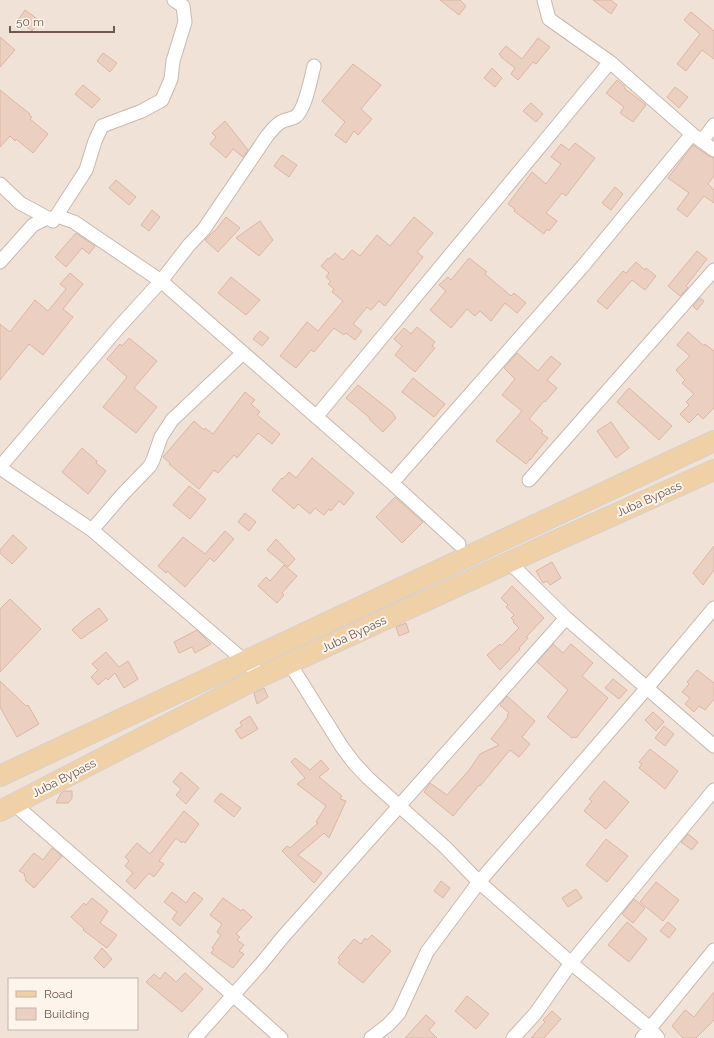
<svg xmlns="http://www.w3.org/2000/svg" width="714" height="1038" viewBox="0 0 714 1038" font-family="Raleway,sans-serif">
<rect width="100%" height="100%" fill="#f9f1e6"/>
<path fill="#f0e2d6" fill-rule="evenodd" d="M 0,0 L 714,0 L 714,1038 L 0,1038 ZM 9,979 L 137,979 L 137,1029 L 9,1029 Z"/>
<path fill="#ebd0c1" stroke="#dcb6a4" d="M 440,0 L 460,0 L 466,6 L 459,15 Z
M 593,0 L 611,0 L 617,5 L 611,14 Z
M 25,10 L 40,21 L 32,31 L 18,20 Z
M 691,12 L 714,31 L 714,59 L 702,50 L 686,71 L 677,64 L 700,34 L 684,20 Z
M 0,37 L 15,50 L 0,67 Z
M 538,38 L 550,47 L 536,64 L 533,62 L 518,80 L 511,74 L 515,68 L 501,57 L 501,56 L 499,54 L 506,46 L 522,59 Z
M 103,53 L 117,63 L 110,72 L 97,61 Z
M 353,64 L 381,85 L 361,109 L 372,119 L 358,135 L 354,131 L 346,143 L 335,135 L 345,122 L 322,101 Z
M 492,68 L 502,78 L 495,87 L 484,78 Z
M 617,80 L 625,87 L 624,88 L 646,105 L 633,122 L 620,113 L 624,107 L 606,93 Z
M 83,85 L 100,99 L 92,108 L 75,94 Z
M 675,87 L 688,97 L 679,108 L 667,97 Z
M 0,90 L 30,114 L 29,115 L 32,117 L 30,119 L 48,134 L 33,153 L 16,139 L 15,141 L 10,136 L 0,147 Z
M 531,103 L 543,114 L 536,122 L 523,111 Z
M 225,121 L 248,150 L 243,157 L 233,149 L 226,158 L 210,144 L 216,137 L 212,133 Z
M 575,143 L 595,158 L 566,196 L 562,193 L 546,213 L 557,221 L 549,231 L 547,229 L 544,234 L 514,211 L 515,209 L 508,204 L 532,172 L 546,184 L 561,164 L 551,157 L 561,144 L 569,150 Z
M 693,145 L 709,156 L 714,158 L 714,176 L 708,184 L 714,190 L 714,203 L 704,196 L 687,217 L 677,209 L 689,193 L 668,178 Z
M 282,155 L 297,165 L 289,177 L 274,166 Z
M 116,180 L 136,197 L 129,205 L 109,188 Z
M 615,187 L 623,194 L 611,210 L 602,203 Z
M 152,210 L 160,217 L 149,231 L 141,225 Z
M 226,217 L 240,228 L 218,252 L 205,240 L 214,231 L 215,231 Z
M 414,217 L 433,233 L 417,252 L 423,257 L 385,306 L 379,301 L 371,310 L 367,307 L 353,324 L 362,331 L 355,340 L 346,333 L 344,335 L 334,328 L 314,352 L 311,350 L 296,368 L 280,356 L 307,322 L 318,331 L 343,301 L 332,292 L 334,289 L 328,284 L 331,281 L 326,277 L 329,273 L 321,266 L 328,258 L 329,259 L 335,253 L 343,260 L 352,250 L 360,256 L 377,235 L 390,246 Z
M 260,221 L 273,240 L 259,256 L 236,238 Z
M 76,233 L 95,246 L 89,254 L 82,248 L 66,267 L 55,257 Z
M 697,251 L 707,259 L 686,286 L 688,288 L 680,296 L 668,286 Z
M 469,258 L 487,272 L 485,274 L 511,296 L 514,293 L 526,303 L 517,313 L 505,303 L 491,321 L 480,311 L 475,316 L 467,309 L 451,328 L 430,310 L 446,291 L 439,285 L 448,277 L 451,280 Z
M 636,262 L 645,270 L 646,268 L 656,276 L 645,290 L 632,280 L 607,309 L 597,301 L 623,271 L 626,273 Z
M 70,273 L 83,284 L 63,309 L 73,317 L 43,355 L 29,344 L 0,380 L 0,324 L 10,332 L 35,300 L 48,311 L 66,289 L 60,284 Z
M 231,277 L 260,300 L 246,315 L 218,293 Z
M 700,298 L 704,301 L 697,310 L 693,306 Z
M 417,327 L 435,342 L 432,346 L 435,348 L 415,372 L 395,355 L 402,346 L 394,339 L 404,328 L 411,334 Z
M 260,331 L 269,338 L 262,346 L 253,339 Z
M 688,332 L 704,346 L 705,344 L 714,351 L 714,408 L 703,419 L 698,414 L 689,423 L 680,414 L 689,405 L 686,402 L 694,394 L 682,383 L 685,380 L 676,370 L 690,356 L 677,345 Z
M 129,338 L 157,361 L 134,388 L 157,407 L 136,433 L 103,407 L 127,377 L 107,359 L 120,344 L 122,346 Z
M 517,353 L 538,371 L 551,356 L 561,364 L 547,380 L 557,388 L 545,402 L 544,401 L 529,419 L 543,431 L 541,433 L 548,438 L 530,460 L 530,459 L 526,464 L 496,441 L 522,411 L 502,395 L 515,379 L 504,368 Z
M 413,378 L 445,404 L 434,417 L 402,392 Z
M 358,385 L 392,412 L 396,418 L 383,432 L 369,419 L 370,418 L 346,398 Z
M 629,388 L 672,426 L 659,440 L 617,402 Z
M 245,392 L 255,400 L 251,404 L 260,412 L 257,415 L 280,434 L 272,444 L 258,433 L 237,458 L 234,455 L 218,473 L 214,470 L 199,489 L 169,464 L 170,463 L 163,457 L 194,421 L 204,430 L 205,428 L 213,434 Z
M 611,422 L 629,448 L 616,458 L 597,431 Z
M 82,448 L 97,461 L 96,463 L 106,471 L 88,494 L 62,472 Z
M 312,458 L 354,493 L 344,505 L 339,501 L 331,511 L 329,509 L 324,515 L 315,508 L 310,514 L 298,504 L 294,509 L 272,490 L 282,478 L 283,479 L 289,472 L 296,478 Z
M 189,486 L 206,499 L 190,519 L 173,505 Z
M 395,497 L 423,522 L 402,543 L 376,517 Z
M 245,513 L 256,522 L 249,531 L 238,522 Z
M 225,531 L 234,539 L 214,562 L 210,558 L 185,587 L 167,571 L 166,573 L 158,566 L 183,537 L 205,554 Z
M 13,535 L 27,548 L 12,564 L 0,553 L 0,550 Z
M 276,539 L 295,559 L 288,567 L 267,550 Z
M 714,546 L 714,570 L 703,585 L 693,573 Z
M 552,562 L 561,578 L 550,585 L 547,581 L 543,583 L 536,571 Z
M 284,565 L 297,576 L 282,593 L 284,595 L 277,603 L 258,586 L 266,577 L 270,581 Z
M 512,586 L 544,618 L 526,637 L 528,638 L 519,648 L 520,649 L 500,670 L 487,655 L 500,644 L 501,646 L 519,628 L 513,622 L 514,621 L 511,618 L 514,615 L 506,607 L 508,605 L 501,598 Z
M 10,599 L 41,629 L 0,672 L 0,609 Z
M 99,608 L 108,620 L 81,639 L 72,630 L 83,620 Z
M 406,623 L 409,632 L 399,636 L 396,627 Z
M 197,630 L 211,644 L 195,653 L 192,647 L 179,653 L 174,642 Z
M 553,644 L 563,653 L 571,644 L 593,663 L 582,676 L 608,698 L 576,738 L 574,737 L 572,738 L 547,717 L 568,690 L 537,662 Z
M 106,652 L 119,667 L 128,661 L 138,679 L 124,688 L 115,673 L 108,680 L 106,678 L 98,685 L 91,677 L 98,670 L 92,664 Z
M 697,670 L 714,683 L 714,699 L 705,710 L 699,706 L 694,712 L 685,704 L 690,698 L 682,692 L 689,684 L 687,682 Z
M 613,679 L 627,690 L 619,699 L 605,688 Z
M 0,681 L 26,706 L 28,705 L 39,724 L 17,737 L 0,707 Z
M 264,688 L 268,697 L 257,704 L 254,693 Z
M 507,696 L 535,721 L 522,737 L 530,744 L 519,757 L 510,750 L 480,786 L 479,785 L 453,816 L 424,792 L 430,783 L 447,795 L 470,769 L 480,754 L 499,745 L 491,739 L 508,717 L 507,715 L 509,713 L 500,705 Z
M 653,712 L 664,722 L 656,731 L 645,720 Z
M 250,716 L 258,729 L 241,739 L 235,730 L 242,726 L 240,722 Z
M 664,726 L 674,734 L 665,746 L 655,738 Z
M 650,749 L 678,771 L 665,789 L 639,768 L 642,764 L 639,762 Z
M 295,758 L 310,770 L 321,760 L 329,769 L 319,777 L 342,796 L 340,799 L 346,801 L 329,838 L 324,833 L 298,855 L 322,873 L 314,883 L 282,851 L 287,846 L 290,848 L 318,823 L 316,822 L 326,806 L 297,784 L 305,778 L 291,762 Z
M 181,772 L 199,788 L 186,804 L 176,795 L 181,789 L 173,782 Z
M 604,781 L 629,802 L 606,829 L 584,811 L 592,801 L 589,799 Z
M 64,791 L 72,791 L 72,798 L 70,801 L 68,803 L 56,803 L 61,793 Z
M 221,793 L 241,808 L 234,817 L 214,801 Z
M 184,811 L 199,824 L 185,843 L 183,841 L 182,843 L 176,838 L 159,861 L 164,864 L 154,877 L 149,873 L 135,889 L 126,881 L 133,873 L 125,866 L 129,861 L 125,857 L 137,843 L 150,854 Z
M 688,834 L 698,842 L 692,850 L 681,842 Z
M 606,839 L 628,856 L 607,882 L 586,865 Z
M 52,848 L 62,856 L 34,888 L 25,880 L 26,878 L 24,876 L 25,874 L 19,871 L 34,853 L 43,860 Z
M 441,881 L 450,888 L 443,898 L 434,891 Z
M 656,882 L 679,900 L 663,921 L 640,902 Z
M 576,889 L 582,898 L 568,907 L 562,898 Z
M 172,892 L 186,903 L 194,892 L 203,899 L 180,926 L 172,919 L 177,912 L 164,902 Z
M 92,898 L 108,911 L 100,923 L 117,935 L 107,948 L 83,930 L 84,929 L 71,917 L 84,903 L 86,905 Z
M 223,898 L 241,911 L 243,909 L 252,917 L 236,934 L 240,937 L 237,940 L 244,945 L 239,951 L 244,954 L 233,968 L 211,953 L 214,949 L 212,948 L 221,935 L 217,932 L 222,924 L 210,915 Z
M 634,899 L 645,908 L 633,923 L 622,914 Z
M 627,922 L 647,939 L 629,962 L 608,945 Z
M 668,922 L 676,929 L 669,938 L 660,931 Z
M 372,935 L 391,951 L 363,983 L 338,963 L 340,960 L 338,958 L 354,939 L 361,944 L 365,938 L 367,940 Z
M 102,948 L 112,959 L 104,968 L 94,958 Z
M 165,972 L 176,982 L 185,973 L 203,989 L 182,1012 L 146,982 L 154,974 L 160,979 Z
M 714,992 L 714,1020 L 696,1038 L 683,1038 L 672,1026 L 685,1010 L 694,1017 Z
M 467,996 L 489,1014 L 476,1029 L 455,1011 Z
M 552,1011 L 561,1019 L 544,1038 L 531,1038 L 545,1022 L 543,1020 Z
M 426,1015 L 435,1023 L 429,1030 L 437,1038 L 405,1038 Z"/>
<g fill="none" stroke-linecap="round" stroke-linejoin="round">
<defs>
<path id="minor" d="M 544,0 L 549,19 L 610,62 L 692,134 L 714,150
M 702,141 L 714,125
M 0,184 L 20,203 L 53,221
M 53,221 L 86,170 L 95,141 L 102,126 L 142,111 L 162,100 L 171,79 L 173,61 L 185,22 L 183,6 L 174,0
M 0,262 L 33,225 L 45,219 L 60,217 L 74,222 L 161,281 L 392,483 L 459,544
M 316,417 L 610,62
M 0,467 L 119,327 L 161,281 L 189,245 L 204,229 L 267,136 C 272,130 276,124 283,121 C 287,119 292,119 295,117 C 305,111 311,78 314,66
M 0,468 L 92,530 L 262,676
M 529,480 L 714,270
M 392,483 L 583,266 L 692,134
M 92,530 L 122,495 L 150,466 L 153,460 L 161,437 L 172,420 L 243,353
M 509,562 L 566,618 L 714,746
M 290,664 L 342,747 L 354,763 L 368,778 L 445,847 L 479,882 L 571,963 L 650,1028 L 658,1038
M 14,804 L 233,995 L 281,1038
M 195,1038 L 261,964 L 282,938 L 566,618
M 371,1038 L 388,1025 L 399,1013 L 427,952 L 479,882 L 646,689 L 714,608
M 513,1038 L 535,1014 L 571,963 L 714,790
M 642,1038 L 714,950"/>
<path id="primary" d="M 0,776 L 714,441
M 0,811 L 262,676 L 551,543 L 714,470"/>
</defs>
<use href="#minor" stroke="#c9b9ae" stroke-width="15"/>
<use href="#primary" stroke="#d7d0cd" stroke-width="22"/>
<use href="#minor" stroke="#fff" stroke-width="13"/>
<use href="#primary" stroke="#f0d0a7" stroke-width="20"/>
</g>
<g text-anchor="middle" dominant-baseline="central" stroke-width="4" stroke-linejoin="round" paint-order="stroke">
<g font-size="12" fill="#6f584e" stroke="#fdf5ec">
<text transform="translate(649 499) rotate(-24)">Juba Bypass</text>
<text transform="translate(354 634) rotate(-25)">Juba Bypass</text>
<text transform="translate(64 778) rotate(-27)">Juba Bypass</text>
</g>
</g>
<rect x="8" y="978" width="130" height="52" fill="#fdf5ec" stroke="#c4b6ad"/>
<rect x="16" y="991" width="20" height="6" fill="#f0d0a7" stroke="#c4b6ad"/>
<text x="44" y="998" font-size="12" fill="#6f584e">Road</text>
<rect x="16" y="1008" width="20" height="12" fill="#ebd0c1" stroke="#c4b6ad"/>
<text x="44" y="1018" font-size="12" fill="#6f584e">Building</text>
<path d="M10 26v6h104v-6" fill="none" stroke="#6f584e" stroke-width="2"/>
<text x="16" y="26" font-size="12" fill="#6f584e" stroke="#fdf5ec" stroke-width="3" paint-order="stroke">50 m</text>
</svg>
